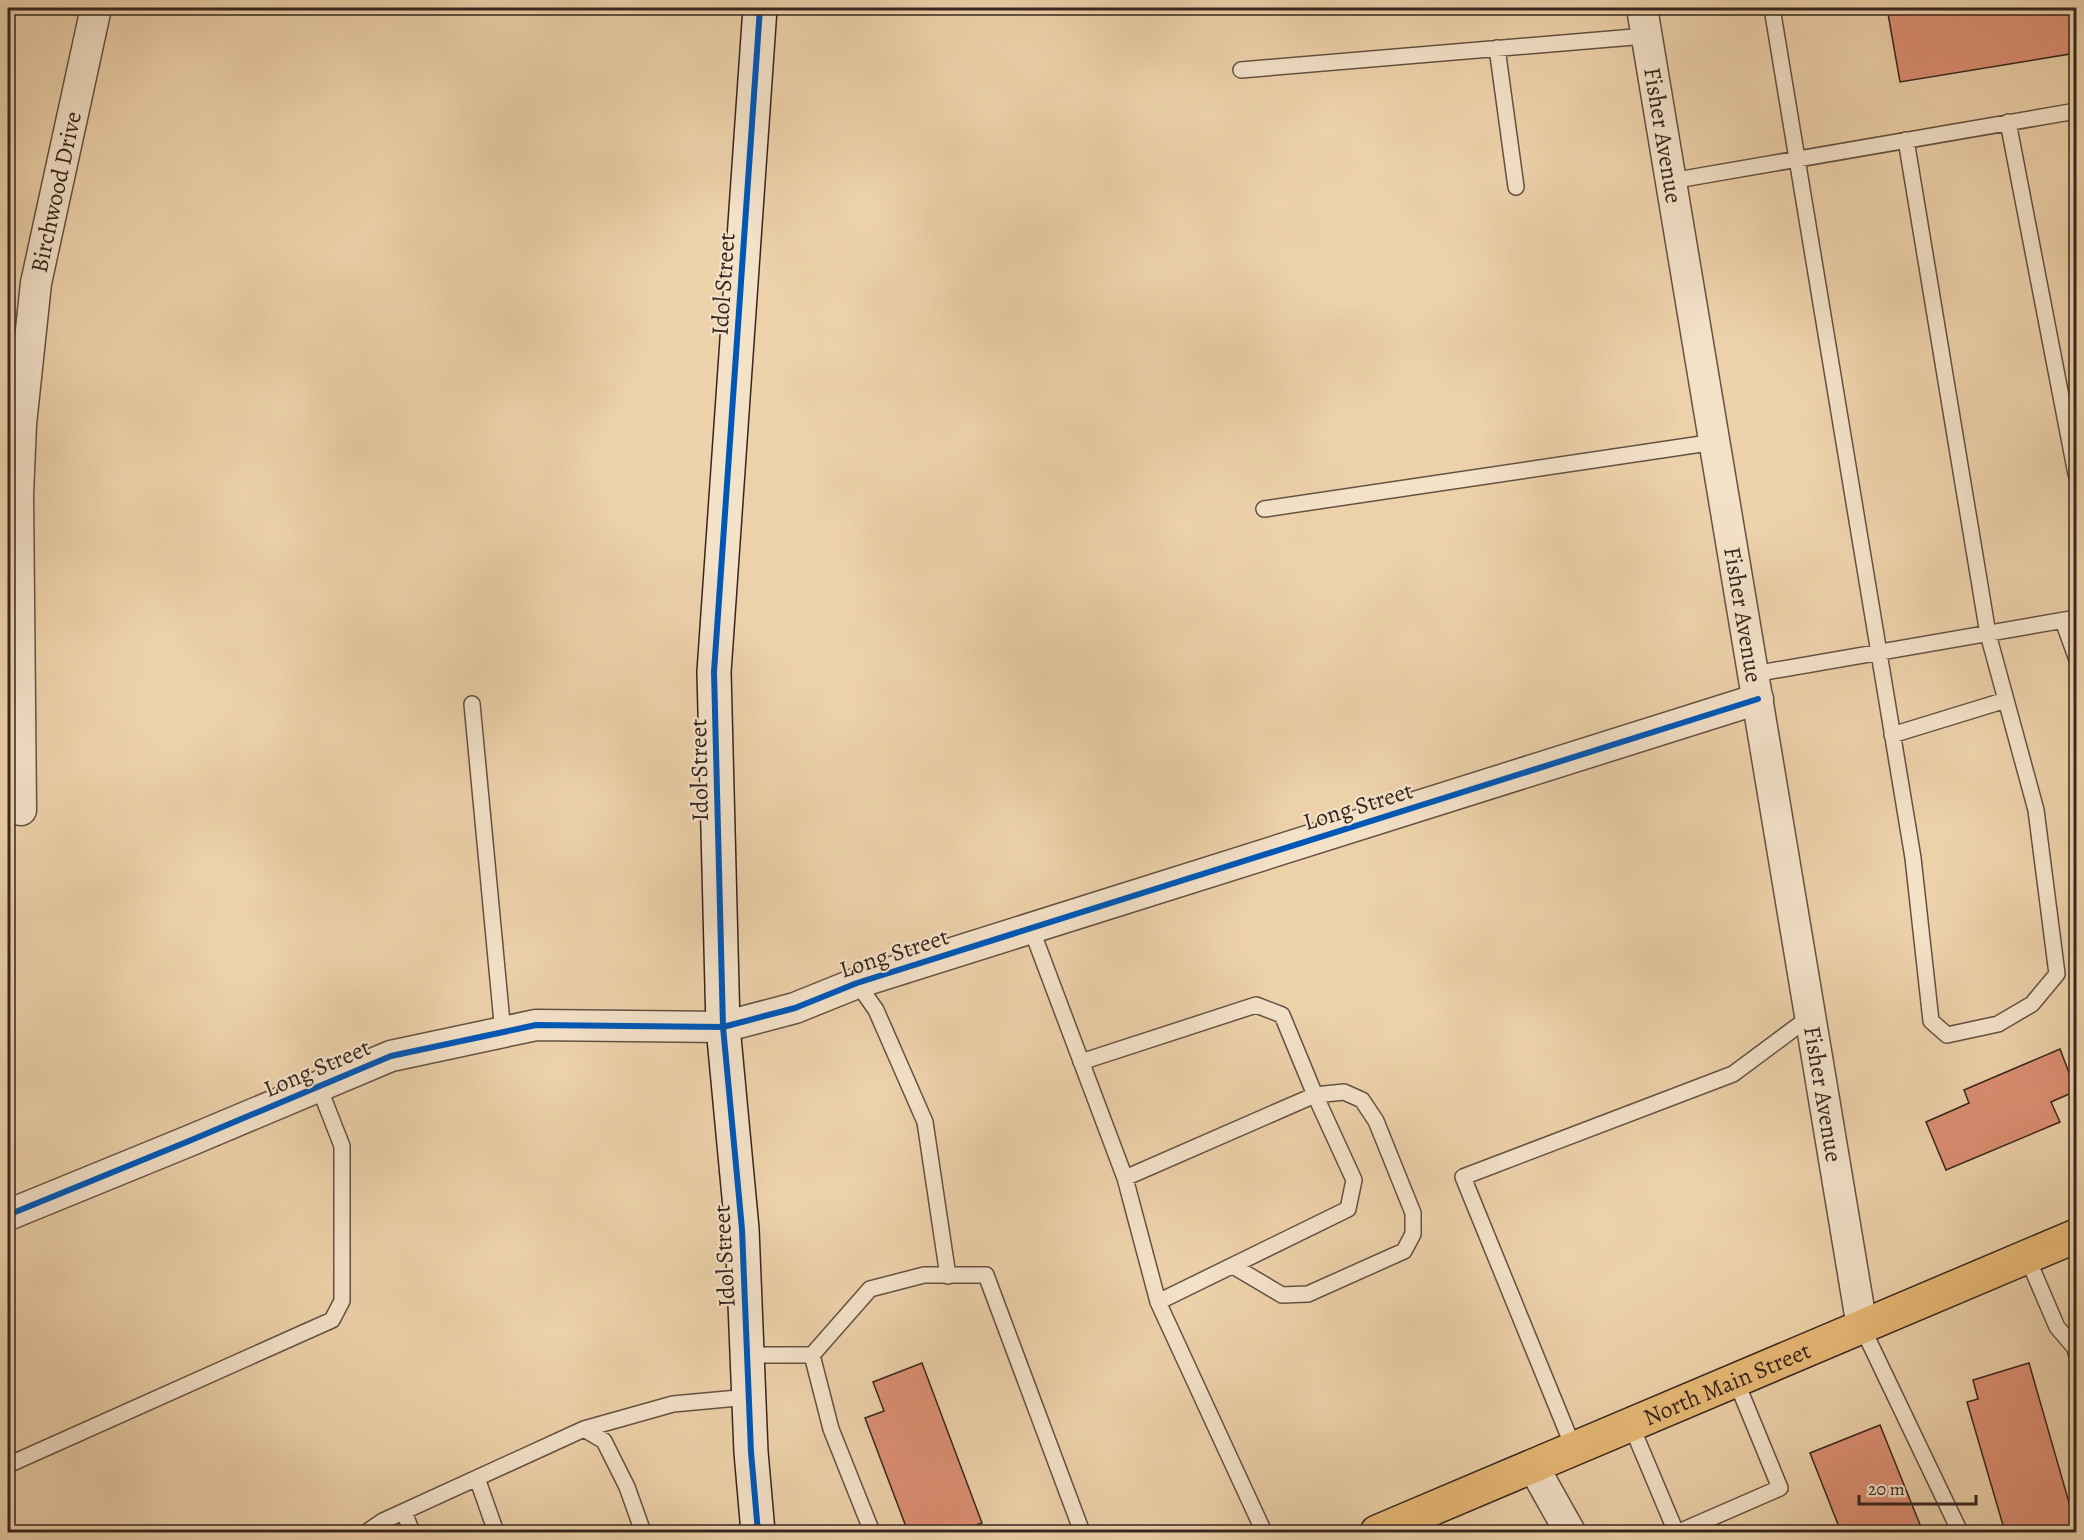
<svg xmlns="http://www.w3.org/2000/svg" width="2084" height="1540" viewBox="0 0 2084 1540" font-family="Alegreya,serif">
<rect width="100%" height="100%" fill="#edd1aa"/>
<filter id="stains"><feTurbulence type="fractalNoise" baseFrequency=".00333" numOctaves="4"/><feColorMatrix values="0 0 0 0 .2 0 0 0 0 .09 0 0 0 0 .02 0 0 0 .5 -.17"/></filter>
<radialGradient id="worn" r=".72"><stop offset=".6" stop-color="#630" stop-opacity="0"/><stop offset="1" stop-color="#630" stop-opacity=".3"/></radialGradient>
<path fill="#dc8f73" stroke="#37261f" stroke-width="1.5" d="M 1887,8 L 2076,8 L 2076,53 L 1900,82 Z
M 2060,1049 L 2076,1091 L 2051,1102 L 2060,1122 L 1946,1170 L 1926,1122 L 1969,1103 L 1964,1090 Z
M 922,1363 L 982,1523 L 956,1532 L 908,1532 L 865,1418 L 884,1411 L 873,1382 Z
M 2029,1363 L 2076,1527 L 2076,1531 L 2071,1532 L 2005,1532 L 1967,1402 L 1978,1399 L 1973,1380 Z
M 1880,1425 L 1923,1532 L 1841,1532 L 1810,1453 Z"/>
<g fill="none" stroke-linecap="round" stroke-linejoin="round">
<defs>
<path id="lane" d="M 1772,8 L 1913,858 L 1931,1021 L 1947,1035 L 1998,1024 L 2032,1004 L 2057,974 L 2036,810 L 1988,634 L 1906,140
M 1497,48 L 1516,187
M 1241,70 L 1646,36
M 2008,122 L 2076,474
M 1671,181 L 2076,111
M 1264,509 L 1715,442
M 2063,621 L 2076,657
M 1754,674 L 2076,618
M 472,704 L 503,1033
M 1892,735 L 2006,700
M 1031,928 L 1125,1178 L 1158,1302 L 1264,1532
M 857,983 L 876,1010 L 925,1122 L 948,1276
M 1081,1062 L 1256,1005 L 1282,1015 L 1315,1095 L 1354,1180 L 1348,1209 L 1158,1302
M 1125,1178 L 1315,1095 L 1344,1092 L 1362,1100 L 1376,1121 L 1413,1213 L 1413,1234 L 1404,1251 L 1308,1294 L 1282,1295 L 1233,1266
M 2027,1257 L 2057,1327 L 2075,1348 L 2076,1353
M 1862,1327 L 1960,1532
M 747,1355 L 812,1355
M 1631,1425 L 1676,1532
M 584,1429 L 673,1404 L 749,1397
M 1574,1449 L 1463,1177 L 1733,1074 L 1811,1016
M 8,1465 L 332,1320 L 342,1301 L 342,1146 L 319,1087
M 477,1478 L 496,1532
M 404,1512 L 412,1532
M 367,1532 L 383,1521 L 584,1429 L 604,1441 L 627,1487 L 643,1532
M 872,1532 L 831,1429 L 812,1355 L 870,1289 L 924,1275 L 986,1275 L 1082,1532
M 1679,1532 L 1780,1488 L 1736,1381"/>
<g id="street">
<path id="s1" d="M 1642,8 L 1862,1327"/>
<path id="s2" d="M 21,810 L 18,495 L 21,424 L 36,283 L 96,8"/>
<path d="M 8,1215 L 189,1141 L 391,1056 L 536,1025 L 723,1027 L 795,1008 L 857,983 L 1758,699"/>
<path d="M 1533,1466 L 1570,1532"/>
</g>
<path id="secondary" d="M 758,1532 L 751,1452 L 742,1229 L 723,1027 L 714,672 L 760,8"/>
<g id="primary">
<path id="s3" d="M 1377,1532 L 2076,1236"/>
</g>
</defs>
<use href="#lane" stroke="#645142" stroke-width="18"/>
<use href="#street" stroke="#645142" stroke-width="33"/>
<use href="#secondary" stroke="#37261f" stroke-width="36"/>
<use href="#primary" stroke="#37261f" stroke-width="36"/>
<use href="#lane" stroke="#f3e1c8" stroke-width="15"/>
<use href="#street" stroke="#f3e1c8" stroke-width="30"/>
<use href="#secondary" stroke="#f3e1c8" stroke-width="33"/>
<use href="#primary" stroke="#e6b875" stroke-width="33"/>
<defs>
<path id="cycleway" d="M 8,1215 L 189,1141 L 391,1056 L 536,1025 L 723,1027 L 795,1008 L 857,983 L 1758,699
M 758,1532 L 751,1452 L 742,1229 L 723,1027 L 714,672 L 760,8"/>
</defs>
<use href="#cycleway" stroke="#f3e1c8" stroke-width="10"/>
<use href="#cycleway" stroke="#0057b8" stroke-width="6"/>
</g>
<g text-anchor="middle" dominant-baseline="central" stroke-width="4.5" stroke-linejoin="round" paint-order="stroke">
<g font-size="24" fill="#37261f" stroke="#f3e1c8">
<text stroke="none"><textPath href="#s1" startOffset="129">Fisher Avenue</textPath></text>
<text stroke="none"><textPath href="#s2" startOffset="621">Birchwood Drive</textPath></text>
<text transform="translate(723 284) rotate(-86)">Idol Street</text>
<text stroke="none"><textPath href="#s1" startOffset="615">Fisher Avenue</textPath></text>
<text transform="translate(699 770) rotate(-91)">Idol Street</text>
<text transform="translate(1358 806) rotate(-17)">Long Street</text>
<text transform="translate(894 953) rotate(-18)">Long Street</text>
<text transform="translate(317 1068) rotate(-23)">Long Street</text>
<text stroke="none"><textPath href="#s1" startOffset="1101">Fisher Avenue</textPath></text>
<text transform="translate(724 1256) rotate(-93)">Idol Street</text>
<text stroke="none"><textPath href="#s3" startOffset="380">North Main Street</textPath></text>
</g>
</g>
<rect width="2084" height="1540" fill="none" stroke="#edd1aa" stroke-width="30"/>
<rect x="9" y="9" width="2066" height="1522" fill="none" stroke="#37261f" stroke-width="3"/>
<rect x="15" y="15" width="2054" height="1510" fill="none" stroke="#37261f" stroke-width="1.5"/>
<path d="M1859 1495v9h117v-9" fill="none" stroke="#37261f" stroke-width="3"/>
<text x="1868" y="1495" font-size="18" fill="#37261f" stroke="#f3e1c8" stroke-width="4.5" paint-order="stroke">20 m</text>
<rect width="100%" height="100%" filter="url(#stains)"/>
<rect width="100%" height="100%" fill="url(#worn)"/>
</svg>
